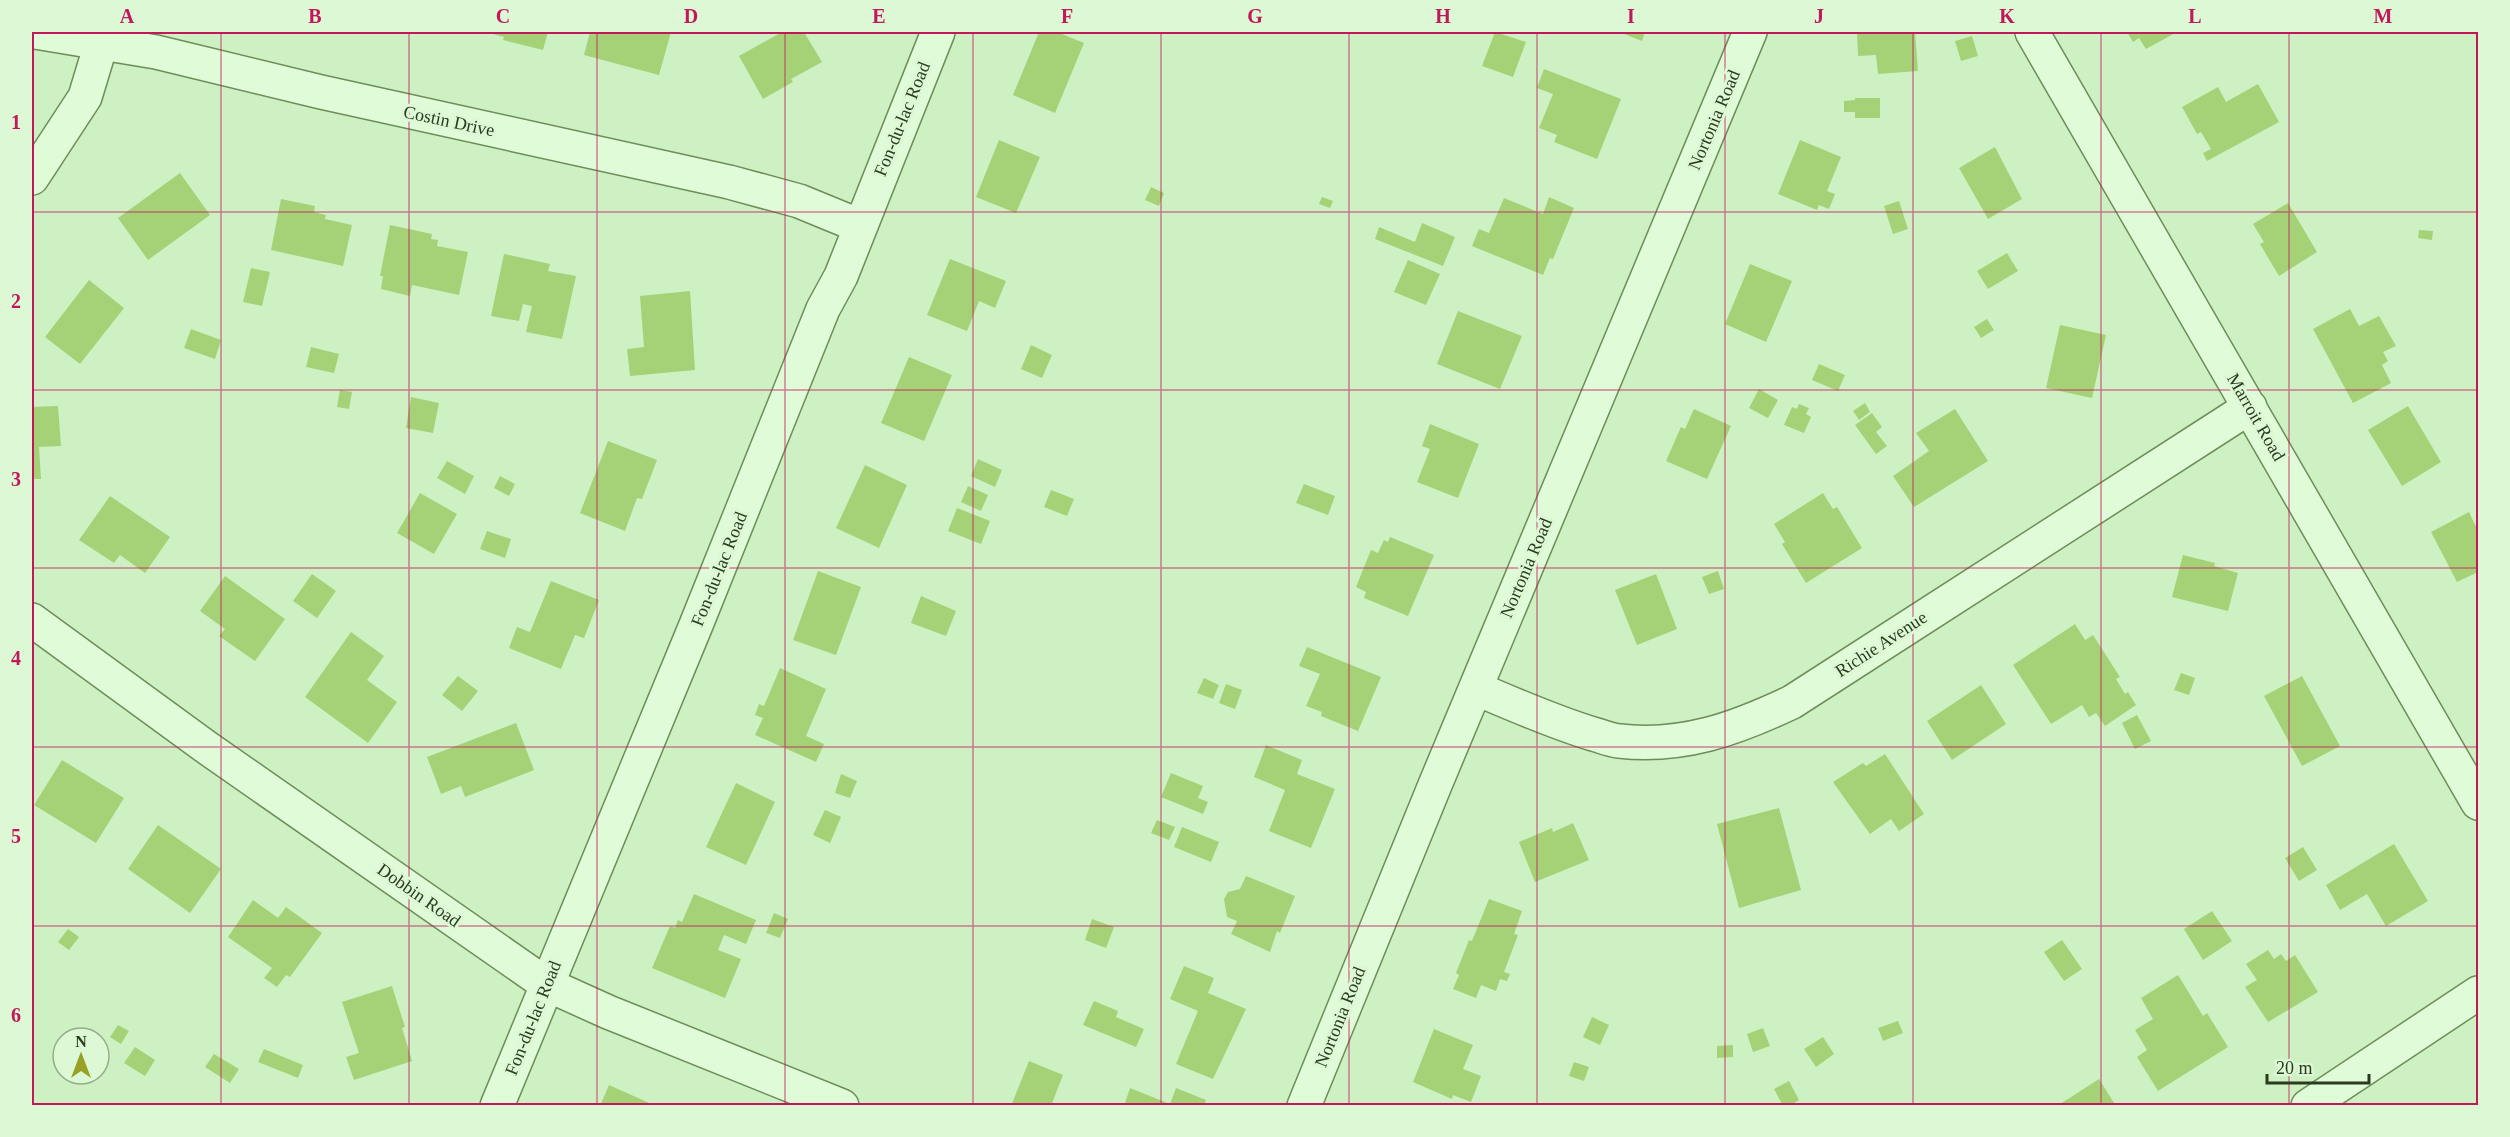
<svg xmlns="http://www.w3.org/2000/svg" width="2510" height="1137" viewBox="0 0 2510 1137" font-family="'Times New Roman',serif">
<rect width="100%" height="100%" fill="#cef1c4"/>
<path fill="#a5d277" d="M 485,32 L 548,32 L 543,50 L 503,40 L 504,37 Z
M 590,32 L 671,32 L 659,75 L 584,55 Z
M 782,32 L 804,32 L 822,62 L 791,79 L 793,82 L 763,99 L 739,56 Z
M 1039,32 L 1057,32 L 1084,43 L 1055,113 L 1013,95 Z
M 1495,32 L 1526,42 L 1513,77 L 1482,66 Z
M 1619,32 L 1645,32 L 1642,41 Z
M 1857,32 L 1915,32 L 1918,71 L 1878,74 L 1876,55 L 1858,56 Z
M 2127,32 L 2177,32 L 2146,49 L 2139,38 L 2133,42 Z
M 1972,36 L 1978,56 L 1961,61 L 1955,41 Z
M 1544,69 L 1621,99 L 1597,159 L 1554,142 L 1557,135 L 1539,128 L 1553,94 L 1537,88 Z
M 2258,84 L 2279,122 L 2207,161 L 2203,153 L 2211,149 L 2201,132 L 2197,134 L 2182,107 L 2218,87 L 2226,102 Z
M 1855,98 L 1880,98 L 1880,118 L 1855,118 L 1855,112 L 1844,112 L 1844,101 L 1855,100 Z
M 999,140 L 1040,157 L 1016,213 L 976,197 Z
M 1800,140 L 1841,157 L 1827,191 L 1835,194 L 1829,209 L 1819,205 L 1817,210 L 1778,194 Z
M 1995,147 L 2022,199 L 1988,219 L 1959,168 Z
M 180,173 L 210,215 L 148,260 L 118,218 Z
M 1151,187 L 1164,193 L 1159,206 L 1145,200 Z
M 1322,197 L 1333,201 L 1330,208 L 1319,204 Z
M 1549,197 L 1574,208 L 1553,259 L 1550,258 L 1543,275 L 1472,246 L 1479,229 L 1489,233 L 1504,198 L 1543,214 Z
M 281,199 L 315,206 L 314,212 L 326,215 L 325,219 L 352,225 L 343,266 L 271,250 Z
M 1899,201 L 1908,229 L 1893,234 L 1884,206 Z
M 2288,203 L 2317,252 L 2279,276 L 2260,244 L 2264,242 L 2253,224 Z
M 1422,223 L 1455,237 L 1443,266 L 1375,239 L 1379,227 L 1415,242 Z
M 390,225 L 432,234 L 431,239 L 438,240 L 437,246 L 468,252 L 459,295 L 412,285 L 410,296 L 381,289 L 383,276 L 380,276 Z
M 2419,230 L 2433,231 L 2432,240 L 2418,238 Z
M 2007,253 L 2018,271 L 1988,289 L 1977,271 Z
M 504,254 L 550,264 L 548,271 L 576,276 L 562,339 L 526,332 L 532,306 L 523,304 L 519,321 L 491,316 Z
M 950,259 L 1006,281 L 995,308 L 979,301 L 967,331 L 927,315 Z
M 1408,260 L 1440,274 L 1426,305 L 1394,292 Z
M 1750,264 L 1792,281 L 1766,342 L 1725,324 Z
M 251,268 L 270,272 L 262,306 L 243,302 Z
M 89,280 L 124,308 L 80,364 L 45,337 Z
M 690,291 L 695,370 L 630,376 L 627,349 L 644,347 L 640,296 Z
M 2350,309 L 2359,326 L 2379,316 L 2396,346 L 2383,352 L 2388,361 L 2382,365 L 2391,383 L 2353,403 L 2313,329 Z
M 1458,311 L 1522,336 L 1500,389 L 1437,364 Z
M 1987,319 L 1994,330 L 1981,338 L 1974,327 Z
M 2060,325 L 2106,335 L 2092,398 L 2046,388 Z
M 191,329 L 221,340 L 215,359 L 184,348 Z
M 1031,345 L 1052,355 L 1042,378 L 1021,369 Z
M 311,347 L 339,354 L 334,373 L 306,367 Z
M 909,357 L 952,375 L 924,441 L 881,423 Z
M 1819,364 L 1845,375 L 1838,391 L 1812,380 Z
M 1759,389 L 1778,400 L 1768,418 L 1749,408 Z
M 340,390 L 352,392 L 349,409 L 337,407 Z
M 411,397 L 439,403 L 433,433 L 406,428 Z
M 1865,403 L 1870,412 L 1859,420 L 1853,411 Z
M 1799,404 L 1809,408 L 1806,414 L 1811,417 L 1804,433 L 1784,425 L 1792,407 L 1797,409 Z
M 58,406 L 61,446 L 39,447 L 41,479 L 32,479 L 32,407 Z
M 2408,406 L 2441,462 L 2402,486 L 2368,430 Z
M 1694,409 L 1731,426 L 1707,479 L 1666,461 L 1681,427 L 1685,429 Z
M 1955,409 L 1988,461 L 1914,507 L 1893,476 L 1929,451 L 1916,433 Z
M 1872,413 L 1882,427 L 1876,432 L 1887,446 L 1876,454 L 1855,425 Z
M 1430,424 L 1479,444 L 1458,498 L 1417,482 L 1430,449 L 1422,446 Z
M 608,441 L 657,460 L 642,499 L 637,498 L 625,531 L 580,513 Z
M 978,459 L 1002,470 L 995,487 L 971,476 Z
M 447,461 L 474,476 L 465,494 L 437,478 Z
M 865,465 L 907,485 L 879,548 L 836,528 Z
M 500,476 L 515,484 L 509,496 L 494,488 Z
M 1304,484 L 1335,496 L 1328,515 L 1296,503 Z
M 968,486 L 988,495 L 981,511 L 961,502 Z
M 1051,490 L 1074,499 L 1067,516 L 1044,507 Z
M 420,493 L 457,514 L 434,554 L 397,533 Z
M 1823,493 L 1833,509 L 1837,507 L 1862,548 L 1806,583 L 1782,544 L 1785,542 L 1774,524 Z
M 110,496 L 170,537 L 145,573 L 120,555 L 114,563 L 79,540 Z
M 957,508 L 990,521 L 981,544 L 948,531 Z
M 2469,512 L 2478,531 L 2478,572 L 2457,582 L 2431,532 Z
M 487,531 L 511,539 L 505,558 L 480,549 Z
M 1390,537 L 1434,555 L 1408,616 L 1364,598 L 1366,592 L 1356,587 L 1371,550 L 1378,553 L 1384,540 L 1388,542 Z
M 2183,555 L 2215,563 L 2214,566 L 2238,573 L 2228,611 L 2172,597 Z
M 818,571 L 861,587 L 836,655 L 793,640 Z
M 1718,571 L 1724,589 L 1709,594 L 1702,577 Z
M 312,574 L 336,591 L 317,618 L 293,601 Z
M 1656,574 L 1677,629 L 1637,645 L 1615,590 Z
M 225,576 L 285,619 L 255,661 L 219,636 L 225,629 L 200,611 Z
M 551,581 L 599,600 L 584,638 L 575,635 L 561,669 L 509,648 L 517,627 L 530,632 Z
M 921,596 L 956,611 L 946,636 L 911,623 Z
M 2075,624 L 2085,640 L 2093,635 L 2120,677 L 2116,679 L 2125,694 L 2128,692 L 2136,705 L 2105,726 L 2096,713 L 2089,717 L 2082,705 L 2051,724 L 2013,665 Z
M 351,632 L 384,656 L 367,680 L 397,702 L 368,743 L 305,697 Z
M 1307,647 L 1381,677 L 1358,731 L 1321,716 L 1322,712 L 1306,706 L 1320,674 L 1299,666 Z
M 780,668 L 826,689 L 806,736 L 824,744 L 816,762 L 755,735 L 763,718 L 755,715 L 759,704 L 764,706 Z
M 2181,673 L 2195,678 L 2189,695 L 2174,690 Z
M 458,676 L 478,691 L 462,711 L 442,695 Z
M 2302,676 L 2340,746 L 2302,766 L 2264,696 Z
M 1204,678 L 1219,685 L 1213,699 L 1197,693 Z
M 1226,684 L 1242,690 L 1235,709 L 1219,703 Z
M 1981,685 L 2006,724 L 1952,760 L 1927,721 Z
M 2137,715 L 2151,741 L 2135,749 L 2122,723 Z
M 516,723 L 534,770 L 465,797 L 461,786 L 441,794 L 427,757 Z
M 1266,745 L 1302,760 L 1297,774 L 1335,789 L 1311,848 L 1269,831 L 1285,790 L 1254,777 Z
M 1885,754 L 1924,814 L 1899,831 L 1891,819 L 1870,834 L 1833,782 L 1863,763 L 1866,766 Z
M 62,760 L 124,798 L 96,843 L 34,805 Z
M 1171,773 L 1203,786 L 1198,798 L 1208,802 L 1203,814 L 1161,797 Z
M 841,774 L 857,781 L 850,798 L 835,793 Z
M 736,783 L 775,802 L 746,865 L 706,847 Z
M 1779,808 L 1801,890 L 1739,908 L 1717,824 Z
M 825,810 L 841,817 L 830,843 L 813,835 Z
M 1157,820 L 1175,827 L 1169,840 L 1151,833 Z
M 1573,823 L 1589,860 L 1535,882 L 1519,842 L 1552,828 L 1553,832 Z
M 158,825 L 221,869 L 190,913 L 128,869 Z
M 1182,827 L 1219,842 L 1211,862 L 1174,847 Z
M 2394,844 L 2428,901 L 2386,926 L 2367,894 L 2340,910 L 2326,885 Z
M 2303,847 L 2317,870 L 2299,881 L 2285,858 Z
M 1246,876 L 1295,896 L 1280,933 L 1277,931 L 1270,952 L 1231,934 L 1237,921 L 1227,917 L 1224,899 L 1228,892 L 1240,889 Z
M 694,894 L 756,920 L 746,944 L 724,935 L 718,950 L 741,959 L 725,998 L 652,968 L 670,926 L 675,928 L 678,920 L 682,922 Z
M 1489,899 L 1522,911 L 1514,934 L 1518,935 L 1504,972 L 1510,974 L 1507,981 L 1500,979 L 1496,991 L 1481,985 L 1476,998 L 1453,989 L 1459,975 L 1456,973 L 1469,940 L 1472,941 Z
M 253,900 L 278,918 L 286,907 L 322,933 L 290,977 L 286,975 L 277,987 L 264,978 L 272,968 L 228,937 Z
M 2212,911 L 2232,941 L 2203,960 L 2184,929 Z
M 774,913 L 788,919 L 780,938 L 766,933 Z
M 1092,919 L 1114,927 L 1106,948 L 1085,940 Z
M 68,929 L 79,937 L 69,950 L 58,942 Z
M 2062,940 L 2082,969 L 2064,981 L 2044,952 Z
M 2268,950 L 2274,959 L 2281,954 L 2286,961 L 2295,955 L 2318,992 L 2268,1022 L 2245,987 L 2257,980 L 2246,964 Z
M 1184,966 L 1214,978 L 1208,993 L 1246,1009 L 1213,1079 L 1176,1064 L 1198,1011 L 1170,999 Z
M 2178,975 L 2203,1016 L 2207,1013 L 2228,1047 L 2158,1091 L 2137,1057 L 2147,1050 L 2135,1030 L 2153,1019 L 2141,998 Z
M 392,986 L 405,1027 L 402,1028 L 412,1061 L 354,1080 L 346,1057 L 359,1053 L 342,1002 Z
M 1094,1001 L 1118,1011 L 1116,1017 L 1144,1029 L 1136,1047 L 1083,1025 Z
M 1592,1017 L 1609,1025 L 1600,1045 L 1583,1037 Z
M 1898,1021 L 1903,1033 L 1883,1041 L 1878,1028 Z
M 118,1025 L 129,1031 L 121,1044 L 110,1037 Z
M 1763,1028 L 1770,1046 L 1753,1052 L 1747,1034 Z
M 1434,1029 L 1473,1045 L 1463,1069 L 1481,1076 L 1471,1102 L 1453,1095 L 1452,1099 L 1413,1082 Z
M 1823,1037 L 1834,1054 L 1816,1067 L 1804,1049 Z
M 1733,1045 L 1733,1057 L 1717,1058 L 1717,1046 Z
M 135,1047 L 155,1060 L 145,1076 L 124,1063 Z
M 264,1049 L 303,1065 L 298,1078 L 258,1062 Z
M 214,1054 L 239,1069 L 230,1083 L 205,1067 Z
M 1029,1061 L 1063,1075 L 1051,1106 L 1011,1106 Z
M 1574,1062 L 1589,1067 L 1584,1081 L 1569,1076 Z
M 2099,1079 L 2116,1106 L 2057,1106 Z
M 1789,1081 L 1799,1100 L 1789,1106 L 1783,1106 L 1774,1089 Z
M 609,1085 L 656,1106 L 600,1106 Z
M 1130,1088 L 1170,1104 L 1176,1088 L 1206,1100 L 1204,1106 L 1124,1106 Z"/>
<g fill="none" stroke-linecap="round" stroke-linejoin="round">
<defs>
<path id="minor" d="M 35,32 L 156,52 L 321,92 L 729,182 L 799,201 L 860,226
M 2032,32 L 2478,803
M 32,178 L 85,97 L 101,44
M 32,620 L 206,747 L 546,984 L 608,1012 L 842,1106
M 1477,689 C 1515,705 1553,722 1593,734 C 1601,736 1610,740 1619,741 C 1683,748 1735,729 1792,702 L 2250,407
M 497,1106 L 696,625 L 823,309 L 841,276 L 938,32
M 1304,1106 L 1435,785 L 1750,32
M 2308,1106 L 2478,993"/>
</defs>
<use href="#minor" stroke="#6d8d59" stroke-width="36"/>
<use href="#minor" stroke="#e0fbd8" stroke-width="33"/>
</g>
<path fill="none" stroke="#c2185b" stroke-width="1.5" stroke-opacity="0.55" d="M 221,32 L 221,1106M 409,32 L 409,1106M 597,32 L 597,1106M 785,32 L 785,1106M 973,32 L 973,1106M 1161,32 L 1161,1106M 1349,32 L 1349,1106M 1537,32 L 1537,1106M 1725,32 L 1725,1106M 1913,32 L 1913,1106M 2101,32 L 2101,1106M 2289,32 L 2289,1106M 32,212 L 2478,212M 32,390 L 2478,390M 32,568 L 2478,568M 32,747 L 2478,747M 32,926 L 2478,926"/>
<g text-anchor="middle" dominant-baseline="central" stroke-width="6" stroke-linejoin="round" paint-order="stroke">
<g font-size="18" fill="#2b3c1e" stroke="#dcf8d4">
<text transform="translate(902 119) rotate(-68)">Fon-du-lac Road</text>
<text transform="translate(1714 120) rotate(-67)">Nortonia Road</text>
<text transform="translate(449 121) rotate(12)">Costin Drive</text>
<text transform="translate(2256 417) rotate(60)">Marroit Road</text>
<text transform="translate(1526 568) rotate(-67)">Nortonia Road</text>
<text transform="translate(719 569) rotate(-68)">Fon-du-lac Road</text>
<text transform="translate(1881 644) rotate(-33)">Richie Avenue</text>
<text transform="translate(419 895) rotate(35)">Dobbin Road</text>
<text transform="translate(1340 1017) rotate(-68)">Nortonia Road</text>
<text transform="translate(533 1018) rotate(-68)">Fon-du-lac Road</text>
</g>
</g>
<rect width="2510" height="1137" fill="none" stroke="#dcf8d4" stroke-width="66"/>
<g transform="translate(81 1056)"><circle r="28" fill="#dcf8d4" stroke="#95ad8b" stroke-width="1.5"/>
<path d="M0-4.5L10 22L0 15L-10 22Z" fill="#98a124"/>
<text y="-9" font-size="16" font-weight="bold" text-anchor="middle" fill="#2b3c1e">N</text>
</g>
<path d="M2267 1074v9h102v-9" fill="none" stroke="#2b3c1e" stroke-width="3"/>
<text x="2276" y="1074" font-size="18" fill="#2b3c1e" stroke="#dcf8d4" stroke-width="4.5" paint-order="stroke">20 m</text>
<rect x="33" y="33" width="2444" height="1071" fill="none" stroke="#c2185b" stroke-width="2"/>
<g font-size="20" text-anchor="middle" font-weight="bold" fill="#c2185b">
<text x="127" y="23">A</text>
<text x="315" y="23">B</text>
<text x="503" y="23">C</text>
<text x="691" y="23">D</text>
<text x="879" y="23">E</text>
<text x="1067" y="23">F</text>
<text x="1255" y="23">G</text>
<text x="1443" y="23">H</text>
<text x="1631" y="23">I</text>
<text x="1819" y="23">J</text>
<text x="2007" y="23">K</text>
<text x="2195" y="23">L</text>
<text x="2383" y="23">M</text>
<text x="16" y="129">1</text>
<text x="16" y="308">2</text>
<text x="16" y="486">3</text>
<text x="16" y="665">4</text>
<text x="16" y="843">5</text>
<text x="16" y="1022">6</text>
</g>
</svg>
